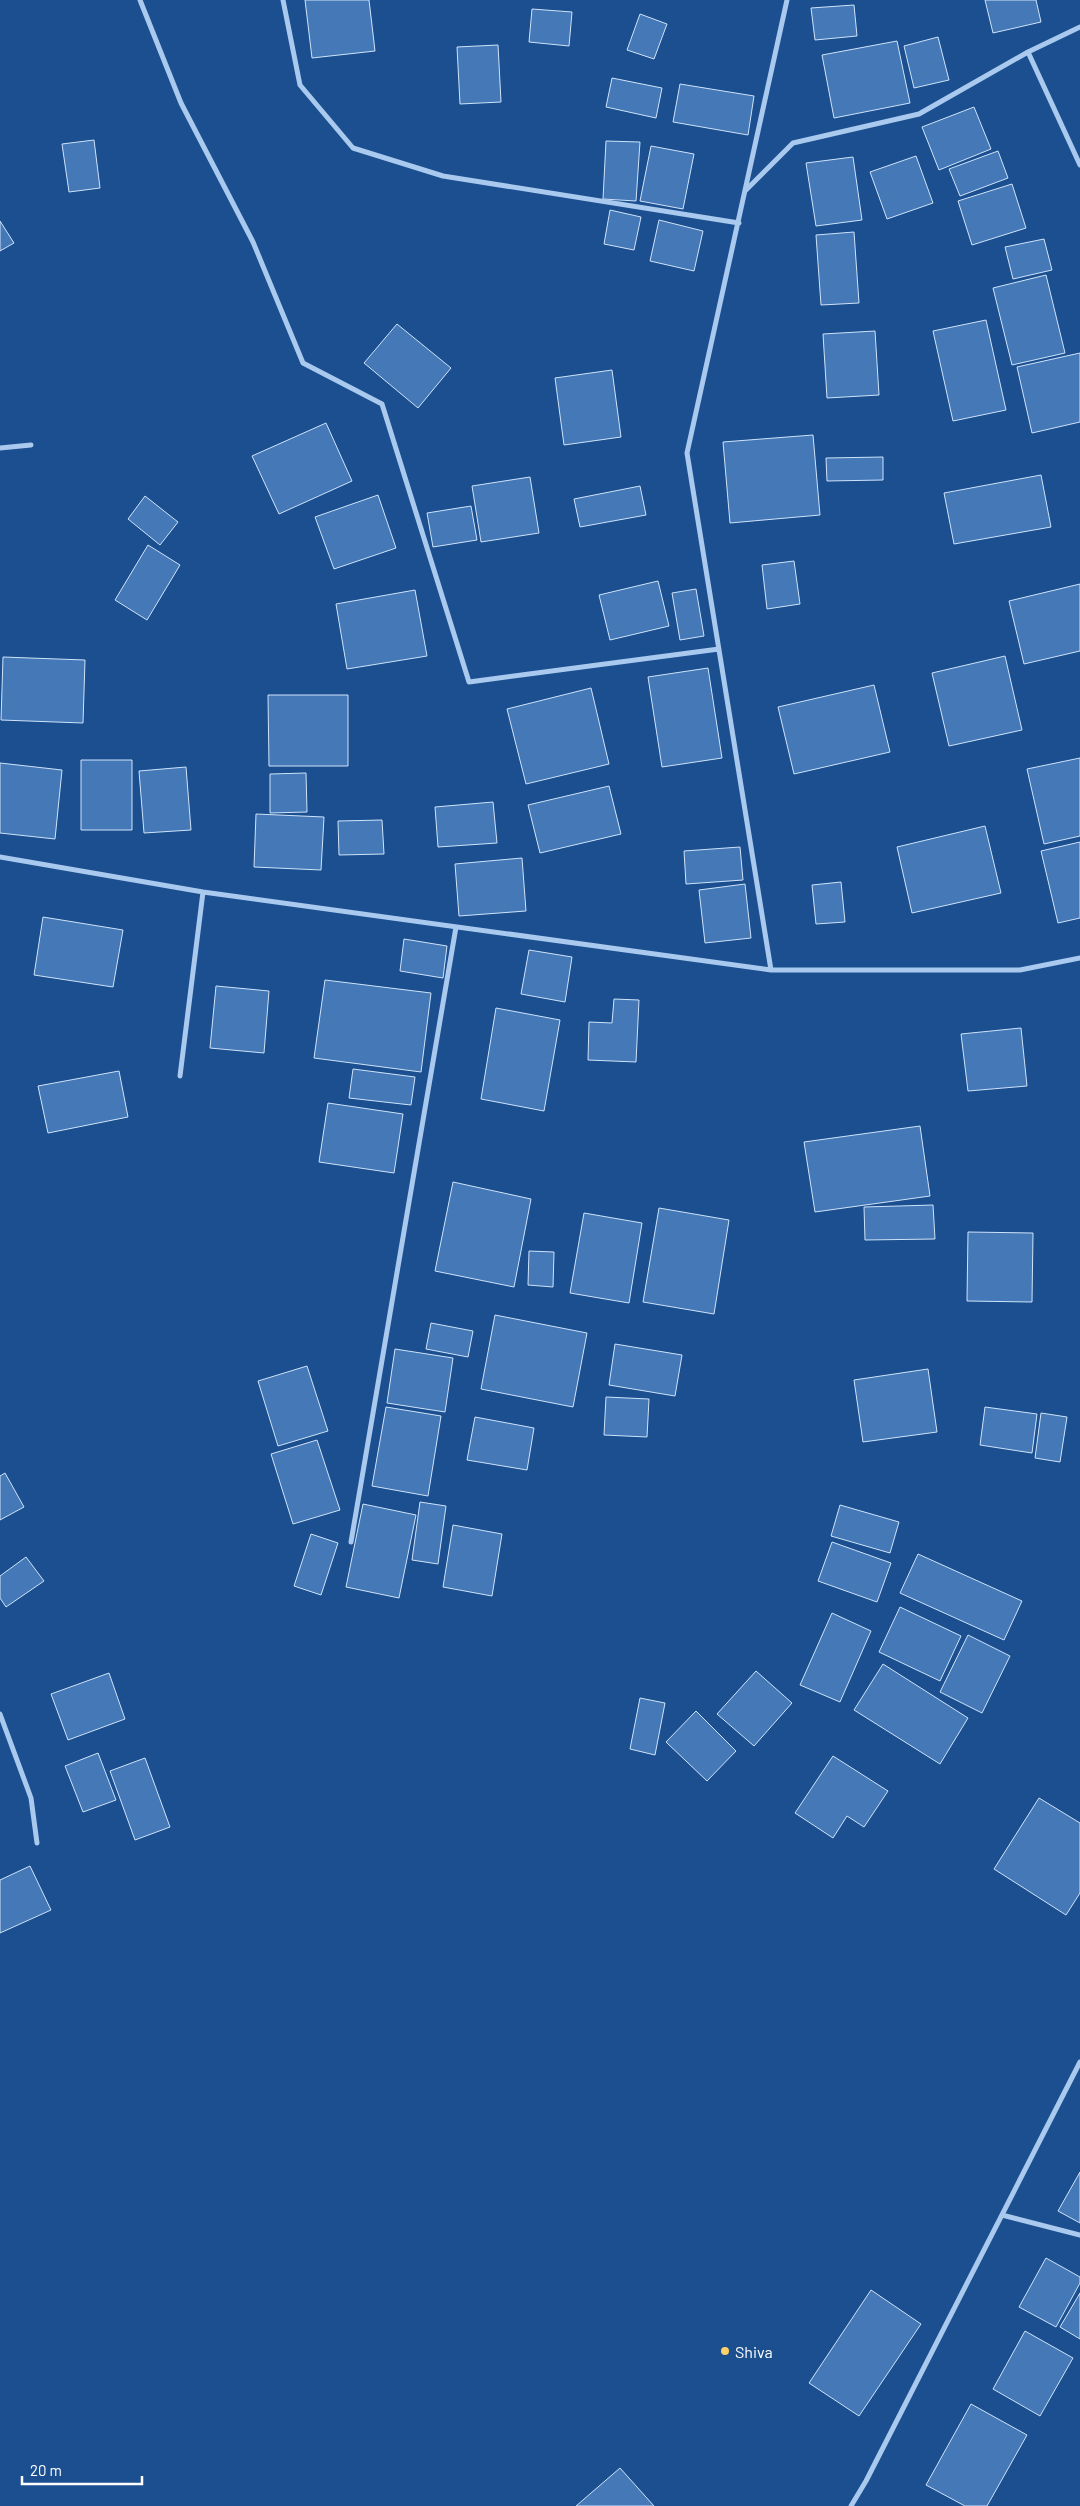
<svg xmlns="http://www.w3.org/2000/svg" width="1080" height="2506" viewBox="0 0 1080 2506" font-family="Barlow,sans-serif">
<rect width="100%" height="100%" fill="#1b4f8f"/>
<path fill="#4478b7" stroke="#cfe3fa" d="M 305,0 L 369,0 L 375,51 L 312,58 Z
M 985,0 L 1036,0 L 1041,22 L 993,33 Z
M 854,5 L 857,36 L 815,40 L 811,8 Z
M 532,9 L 572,12 L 569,46 L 529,42 Z
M 640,14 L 667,24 L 654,59 L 627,50 Z
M 938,37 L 949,80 L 914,88 L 904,46 Z
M 897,41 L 910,103 L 834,118 L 822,55 Z
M 498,45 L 501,102 L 460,104 L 457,47 Z
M 612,78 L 662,88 L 656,118 L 606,107 Z
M 680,84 L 754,96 L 748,135 L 673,122 Z
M 974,107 L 991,149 L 939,170 L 922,127 Z
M 94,140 L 100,188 L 69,192 L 62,144 Z
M 606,141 L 640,142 L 636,201 L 603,199 Z
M 651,146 L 694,154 L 683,209 L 640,201 Z
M 998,151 L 1008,178 L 960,196 L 949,169 Z
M 916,156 L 933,203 L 887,219 L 870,172 Z
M 853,157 L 862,220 L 816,226 L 806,163 Z
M 1012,184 L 1026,228 L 972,245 L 958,201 Z
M 610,210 L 641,217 L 634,250 L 604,244 Z
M 659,220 L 703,231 L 694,271 L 650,261 Z
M 0,221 L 14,243 L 0,251 Z
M 854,232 L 859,303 L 821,305 L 816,235 Z
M 1044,239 L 1052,270 L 1013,279 L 1005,247 Z
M 1046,275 L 1065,353 L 1012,365 L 993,288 Z
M 986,320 L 1006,410 L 953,421 L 933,331 Z
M 397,324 L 451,368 L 418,408 L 364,363 Z
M 875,331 L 879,395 L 827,398 L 823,334 Z
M 1080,353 L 1080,422 L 1032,433 L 1017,367 Z
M 612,370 L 621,437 L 564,445 L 555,378 Z
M 326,423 L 352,481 L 279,514 L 252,456 Z
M 813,435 L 820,515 L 730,523 L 723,442 Z
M 883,457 L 883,480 L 827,481 L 826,458 Z
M 1041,475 L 1051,527 L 954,544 L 944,493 Z
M 530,477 L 539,533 L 481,542 L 472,486 Z
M 640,486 L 646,515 L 580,527 L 574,499 Z
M 378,495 L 396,548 L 334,569 L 315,517 Z
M 145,496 L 178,522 L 160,545 L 128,519 Z
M 471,506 L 477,540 L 433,547 L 427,513 Z
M 148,545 L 180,565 L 147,620 L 115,600 Z
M 794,561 L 800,604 L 767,609 L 762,565 Z
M 658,581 L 669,626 L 610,640 L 599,595 Z
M 1080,584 L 1080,651 L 1024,664 L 1009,601 Z
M 696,589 L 704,636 L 680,640 L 672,593 Z
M 415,590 L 427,656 L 347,669 L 336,604 Z
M 1005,656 L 1022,730 L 949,746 L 932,673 Z
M 3,657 L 85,660 L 83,723 L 1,720 Z
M 708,668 L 722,758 L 662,767 L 648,677 Z
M 874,685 L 890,752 L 794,774 L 778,707 Z
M 591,688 L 609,764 L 526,784 L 507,709 Z
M 268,695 L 348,695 L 348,766 L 269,766 Z
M 1080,758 L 1080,836 L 1044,844 L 1027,769 Z
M 81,760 L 132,760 L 132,830 L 81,830 Z
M 0,763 L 62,770 L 55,839 L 0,833 Z
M 186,767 L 191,830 L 144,833 L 139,771 Z
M 306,773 L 307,812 L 270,813 L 270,774 Z
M 609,786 L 621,834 L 540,853 L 528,805 Z
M 493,802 L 497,843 L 438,847 L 435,807 Z
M 256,814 L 324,817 L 321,870 L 254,867 Z
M 382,820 L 384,854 L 339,855 L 338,821 Z
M 985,826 L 1001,893 L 912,913 L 897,847 Z
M 1080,842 L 1080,918 L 1058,923 L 1041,851 Z
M 740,847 L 743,880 L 686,884 L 684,851 Z
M 522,858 L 526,911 L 459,916 L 455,864 Z
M 841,882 L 845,922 L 816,924 L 812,885 Z
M 745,884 L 751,938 L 705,943 L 699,890 Z
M 43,917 L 123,930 L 113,987 L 34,975 Z
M 404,939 L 447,946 L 443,978 L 400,971 Z
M 529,950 L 572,957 L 565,1002 L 521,994 Z
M 325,980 L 431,993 L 421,1072 L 314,1058 Z
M 216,986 L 269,991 L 264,1053 L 210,1048 Z
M 614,999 L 639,1000 L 636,1062 L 588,1060 L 589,1022 L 612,1023 Z
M 496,1008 L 560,1020 L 544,1111 L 481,1099 Z
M 1021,1028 L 1027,1086 L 968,1091 L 961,1034 Z
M 353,1069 L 415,1077 L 411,1105 L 349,1098 Z
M 119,1071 L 128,1117 L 48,1133 L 38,1086 Z
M 328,1103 L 403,1114 L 394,1173 L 319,1162 Z
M 920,1126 L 930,1196 L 815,1212 L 804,1142 Z
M 453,1182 L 531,1199 L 514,1287 L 435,1271 Z
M 933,1205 L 935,1239 L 865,1240 L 864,1207 Z
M 659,1208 L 729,1220 L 714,1314 L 643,1302 Z
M 584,1213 L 642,1223 L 629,1303 L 570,1293 Z
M 968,1232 L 1033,1233 L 1032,1302 L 967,1301 Z
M 529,1251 L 554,1252 L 553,1287 L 528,1285 Z
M 495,1315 L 587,1333 L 573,1407 L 481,1389 Z
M 431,1323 L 473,1331 L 468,1357 L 426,1349 Z
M 615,1344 L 682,1355 L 675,1396 L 609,1385 Z
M 395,1349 L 453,1358 L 445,1412 L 387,1403 Z
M 307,1366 L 328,1431 L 278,1446 L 258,1381 Z
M 928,1369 L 937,1432 L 863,1442 L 854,1380 Z
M 606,1397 L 649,1399 L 647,1437 L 604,1435 Z
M 386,1407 L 441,1416 L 428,1496 L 372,1486 Z
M 985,1407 L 1037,1414 L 1032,1453 L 980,1445 Z
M 1041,1413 L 1067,1417 L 1060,1462 L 1035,1458 Z
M 475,1417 L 534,1428 L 527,1470 L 467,1460 Z
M 317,1440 L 340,1510 L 293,1524 L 271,1454 Z
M 5,1473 L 24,1507 L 0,1520 L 0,1476 Z
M 420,1502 L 446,1506 L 438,1564 L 412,1560 Z
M 363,1504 L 416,1515 L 399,1598 L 346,1587 Z
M 840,1505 L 899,1522 L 890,1553 L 831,1536 Z
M 453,1525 L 502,1534 L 492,1596 L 443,1587 Z
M 311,1534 L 338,1543 L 321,1595 L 294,1586 Z
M 832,1542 L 891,1563 L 877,1602 L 818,1581 Z
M 918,1554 L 1022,1601 L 1004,1640 L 900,1593 Z
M 26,1557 L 44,1581 L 6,1607 L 0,1598 L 0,1576 Z
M 900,1607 L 961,1636 L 940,1681 L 879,1652 Z
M 832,1613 L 871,1631 L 840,1702 L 800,1685 Z
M 968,1635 L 1010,1656 L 982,1713 L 940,1692 Z
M 883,1664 L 968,1718 L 940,1764 L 854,1710 Z
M 756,1671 L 792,1703 L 754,1746 L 717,1714 Z
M 109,1673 L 125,1719 L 68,1740 L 51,1694 Z
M 640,1698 L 665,1703 L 655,1755 L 630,1749 Z
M 696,1711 L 736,1751 L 707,1781 L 666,1742 Z
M 98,1753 L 116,1800 L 83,1812 L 65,1766 Z
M 833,1756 L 888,1791 L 864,1827 L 847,1816 L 833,1838 L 795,1813 Z
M 145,1758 L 170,1827 L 135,1840 L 110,1771 Z
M 1039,1798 L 1080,1823 L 1080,1893 L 1066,1915 L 994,1869 Z
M 30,1866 L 51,1910 L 0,1933 L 0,1880 Z
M 1080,2172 L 1080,2223 L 1058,2211 Z
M 1046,2258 L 1080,2277 L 1080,2283 L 1056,2327 L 1019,2307 Z
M 871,2290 L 921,2324 L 859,2416 L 809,2383 Z
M 1080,2293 L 1080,2339 L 1060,2327 Z
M 1025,2331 L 1073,2358 L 1040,2416 L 993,2389 Z
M 971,2404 L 1027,2435 L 987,2506 L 965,2506 L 926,2485 Z
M 620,2468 L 654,2506 L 576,2506 Z"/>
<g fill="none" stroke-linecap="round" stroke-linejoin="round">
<path stroke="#a9c9ee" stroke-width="5" d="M 140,0 L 181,103 L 253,242 L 303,363 L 382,404 L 469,682 L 719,649
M 283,0 L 300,85 L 353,148 L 443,176 L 739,223
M 1028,52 L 1080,165
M 746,190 L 793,143 L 919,114 L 1028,52 L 1080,27
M 0,448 L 31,445
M 0,857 L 203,892 L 771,970 L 1020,970 L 1080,958
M 771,970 L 687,453 L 787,0
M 180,1076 L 203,892
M 351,1542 L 456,927
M 0,1714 L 31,1798 L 37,1843
M 1002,2215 L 1080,2235
M 851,2506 L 866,2481 L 1080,2062"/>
</g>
<circle fill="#ffd166" stroke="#1b4f8f" stroke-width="2" cx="725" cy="2351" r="5"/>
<g text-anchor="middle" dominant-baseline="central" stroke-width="4.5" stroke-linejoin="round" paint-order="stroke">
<g font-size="16" fill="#fff" stroke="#1b4f8f" text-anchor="start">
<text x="735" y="2351">Shiva</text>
</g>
</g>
<path d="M22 2476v8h120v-8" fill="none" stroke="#ffffff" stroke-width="2.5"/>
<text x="30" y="2476" font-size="15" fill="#ffffff" stroke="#1b4f8f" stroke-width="4" paint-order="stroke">20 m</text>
</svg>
